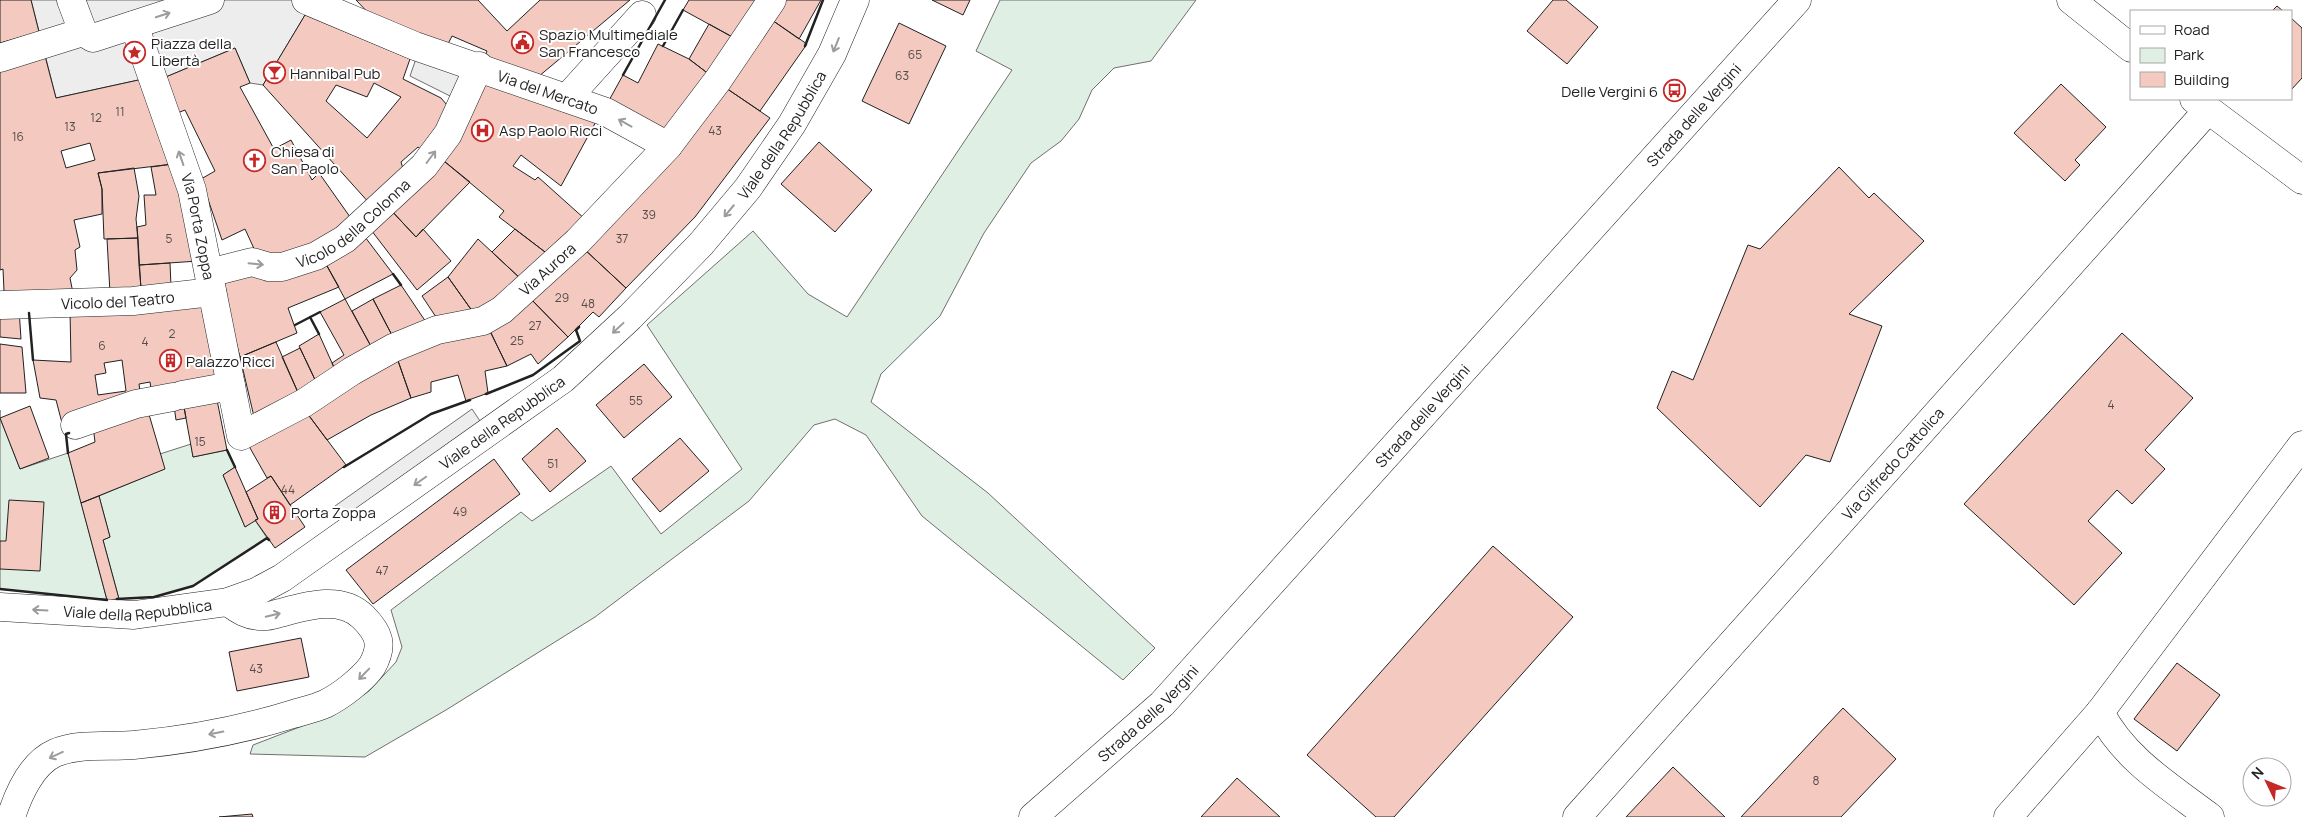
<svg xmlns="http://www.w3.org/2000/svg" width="2302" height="817" viewBox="0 0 2302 817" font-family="Manrope,sans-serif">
<rect width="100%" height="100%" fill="#fff"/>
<path fill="#e0efe3" stroke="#6f6f6f" d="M 1000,0 L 1196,0 L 1151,61 L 1114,68 L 1092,90 L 1079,119 L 1061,141 L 1031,163 L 984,233 L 940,316 L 881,374 L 871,402 L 988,493 L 1155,648 L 1123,680 L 922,516 L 866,435 L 835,419 L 814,425 L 749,501 L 595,617 L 446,710 L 365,757 L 250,754 L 253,745 L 336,713 L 369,691 L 396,662 L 402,647 L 391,610 L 521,512 L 532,521 L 611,466 L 661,534 L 742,469 L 647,325 L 753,231 L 808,294 L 847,317 L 1012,70 L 976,51 Z
M 0,410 L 0,418 L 20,469 L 68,453 L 107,600 L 0,589 Z
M 191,444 L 193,457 L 227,450 L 235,467 L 223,475 L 245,527 L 255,520 L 267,538 L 193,586 L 154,597 L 119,599 L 103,540 L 110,537 L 99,496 L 164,469 L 160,454 Z"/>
<path fill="#ededed" stroke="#6f6f6f" d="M 31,0 L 318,0 L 305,15 L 263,85 L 250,83 L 235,48 L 161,79 L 143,79 L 56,98 Z
M 418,53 L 471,71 L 458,100 L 410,76 Z
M 472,409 L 488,433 L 351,529 L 335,506 Z"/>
<path fill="#f3c9c0" stroke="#222" fill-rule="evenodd" d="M 0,0 L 31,0 L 39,32 L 0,43 Z
M 356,0 L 478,0 L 507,31 L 540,0 L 630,0 L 538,77 L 485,56 L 487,51 L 452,36 L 445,50 L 375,20 Z
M 689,0 L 763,0 L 736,39 L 683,10 Z
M 781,0 L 821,0 L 799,39 L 769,18 Z
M 932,0 L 970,0 L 963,15 Z
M 1553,0 L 1566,0 L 1598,27 L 1567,64 L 1527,31 Z
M 2277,6 L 2283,11 L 2272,11 Z
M 305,15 L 410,59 L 403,79 L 441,98 L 453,112 L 425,153 L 418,147 L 401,162 L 405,175 L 371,205 L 263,85 ZM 374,83 L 401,97 L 367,138 L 326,101 L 336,85 L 367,97 Z
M 769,18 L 807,44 L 760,111 L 723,86 Z
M 2291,18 L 2302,28 L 2302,78 L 2291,90 Z
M 899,23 L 946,46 L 909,124 L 862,101 Z
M 709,24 L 736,39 L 710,75 L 689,59 Z
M 658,44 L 689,59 L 714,78 L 665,138 L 607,104 L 623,75 L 638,83 Z
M 235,48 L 250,83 L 240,87 L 274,149 L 291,140 L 312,180 L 319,173 L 355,224 L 277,264 L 256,253 L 245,229 L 222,240 L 201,179 L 215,171 L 185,110 L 175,114 L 161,79 Z
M 45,56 L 56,98 L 143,79 L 173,164 L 98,173 L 102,189 L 102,214 L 74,220 L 80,247 L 75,250 L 77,270 L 70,278 L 73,293 L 15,302 L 4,291 L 3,269 L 0,270 L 0,69 ZM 90,143 L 95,160 L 66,168 L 61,151 Z
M 483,74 L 599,116 L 561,186 L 521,155 L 513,166 L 535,180 L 538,177 L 586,220 L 549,255 L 499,217 L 504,211 L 439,157 Z
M 2061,84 L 2106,127 L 2075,160 L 2080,165 L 2065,181 L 2014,133 Z
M 723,86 L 770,118 L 695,217 L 626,288 L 583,248 Z
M 819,142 L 872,190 L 835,232 L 781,184 Z
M 439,157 L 470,182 L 416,237 L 389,208 Z
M 173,164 L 198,261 L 139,265 L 137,227 L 146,225 L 144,195 L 156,195 L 151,167 Z
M 1839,167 L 1869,198 L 1874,193 L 1924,241 L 1849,314 L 1882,326 L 1830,462 L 1806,455 L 1760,507 L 1657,408 L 1672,371 L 1693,380 L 1748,245 L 1760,249 Z
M 134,168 L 139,196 L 136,219 L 138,238 L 104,239 L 102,189 L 98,173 Z
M 389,208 L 416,237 L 423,229 L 451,261 L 417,290 L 368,226 Z
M 515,229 L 549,255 L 522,280 L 492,252 Z
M 362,233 L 393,274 L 345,299 L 322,257 Z
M 138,238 L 141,291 L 110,293 L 107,239 Z
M 478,239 L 522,280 L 475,315 L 448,277 Z
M 583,248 L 626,288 L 599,317 L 593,312 L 568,337 L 528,296 Z
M 322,257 L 339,287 L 288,308 L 297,333 L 240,357 L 218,277 L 260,266 L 265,281 L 302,268 Z
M 170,263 L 171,286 L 141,287 L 139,265 Z
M 448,277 L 475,315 L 440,323 L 422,296 Z
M 401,285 L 428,325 L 394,339 L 373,299 Z
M 528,296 L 568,337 L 538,364 L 531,354 L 507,366 L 489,329 Z
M 345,299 L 373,350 L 337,374 L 332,363 L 344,355 L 320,312 Z
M 373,299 L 394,339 L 373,350 L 352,311 Z
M 204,301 L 222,381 L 182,395 L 186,418 L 176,420 L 172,391 L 152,395 L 150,382 L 139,384 L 141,398 L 62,423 L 56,400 L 40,398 L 33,360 L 71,362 L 70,310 ZM 122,360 L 126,391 L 98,395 L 95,375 L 106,373 L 104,363 Z
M 0,309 L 19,309 L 21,339 L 0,337 Z
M 489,329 L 507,366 L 485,371 L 488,393 L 466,401 L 458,375 L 431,382 L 431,392 L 411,398 L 396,355 Z
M 2122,333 L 2193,398 L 2145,450 L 2165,469 L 2132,504 L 2117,490 L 2088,521 L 2122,553 L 2074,605 L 1964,504 Z
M 319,334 L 337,374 L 318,386 L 299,346 Z
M 276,342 L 300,397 L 255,421 L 240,357 Z
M 0,344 L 22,347 L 26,393 L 0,393 Z
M 300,348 L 318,386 L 300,397 L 282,357 Z
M 396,355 L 411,398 L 371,415 L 327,440 L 304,409 Z
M 644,364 L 672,397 L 624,438 L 596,405 Z
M 216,395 L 227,450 L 193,457 L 183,402 Z
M 30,406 L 49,458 L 20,469 L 0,418 Z
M 304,409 L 346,465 L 290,505 L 271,476 L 267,478 L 250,448 L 249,438 Z
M 148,411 L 165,469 L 81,503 L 68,453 L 95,442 L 93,426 Z
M 557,428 L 586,461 L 550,492 L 522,459 Z
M 680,438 L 709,471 L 660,512 L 632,479 Z
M 494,459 L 520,494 L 373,604 L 346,570 Z
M 235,467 L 258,519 L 245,527 L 223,475 Z
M 271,476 L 305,527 L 275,548 L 255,520 L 258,519 L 246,492 Z
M 99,496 L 110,537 L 103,540 L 119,599 L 107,600 L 81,503 Z
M 9,500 L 44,502 L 40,571 L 0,569 L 0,541 L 6,541 Z
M 1493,546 L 1573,617 L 1394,817 L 1376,817 L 1307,755 Z
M 301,638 L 309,677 L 237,691 L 229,652 Z
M 2177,663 L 2220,695 L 2177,751 L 2134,719 Z
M 1843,708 L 1896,759 L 1841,817 L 1741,817 Z
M 1673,767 L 1725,817 L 1626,817 Z
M 1237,778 L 1280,817 L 1201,817 Z
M 252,814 L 253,817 L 219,817 Z"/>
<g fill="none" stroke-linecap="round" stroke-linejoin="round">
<defs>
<g id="minor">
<path d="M 71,0 L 83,32 L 93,38 L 210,0"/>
<path id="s1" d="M 306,0 L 415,46 L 606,112 L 668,146"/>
<path id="s2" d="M 134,25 L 192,190 L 241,436 L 304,403 L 352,371 L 393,348 L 437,330 L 483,321 L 502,310 L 578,241 L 668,146 L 718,80 L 772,0"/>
<path d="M 0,58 L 83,32"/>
<path d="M 567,98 L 642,15"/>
<path id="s3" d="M 209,273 L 252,262 L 269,267 L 282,267 L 316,256 L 345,239 L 424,166 L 448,134 L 479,66"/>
<path id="s4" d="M 2,305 L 133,301 L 212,292"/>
<path d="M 182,395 L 231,386"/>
<path d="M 75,425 L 136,404 L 173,397"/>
<path id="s5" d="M 0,607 L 134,615 L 228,602 L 256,592 L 282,578 L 563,379 L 630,317 L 701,244 L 748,188 L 792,124 L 832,54 L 855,0"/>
<path d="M 2100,712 C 2124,759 2169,786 2210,817"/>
<path d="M 11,817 C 18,795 32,763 55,753 C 79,743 108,747 134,745 C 187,740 242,730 293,714 C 303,711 316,708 325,704 C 341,696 362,680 372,666 C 384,645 379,633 363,617 C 341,595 306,606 280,613 C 275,614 268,617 262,616 C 248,616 239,610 228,602"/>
<path id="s6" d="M 1577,817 L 2208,110"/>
<path d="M 2008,817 L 2100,712 L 2302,445"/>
</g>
<path id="tertiary" d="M 2071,0 L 2131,48
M 2194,99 L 2302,180"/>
<g id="secondary">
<path id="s7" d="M 1033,817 L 1162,704 L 1797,0"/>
</g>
</defs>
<use href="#minor" stroke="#222" stroke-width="29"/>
<use href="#tertiary" stroke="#222" stroke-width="29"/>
<use href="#secondary" stroke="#222" stroke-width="29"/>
<use href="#minor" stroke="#fff" stroke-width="28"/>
<use href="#tertiary" stroke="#fff" stroke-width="28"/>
<use href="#secondary" stroke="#fff" stroke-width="28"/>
<path stroke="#222" stroke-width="2.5" d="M 663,46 L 683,10
M 805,46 L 823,0
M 623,75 L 665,0
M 393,274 L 401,285
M 29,313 L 33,360
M 310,317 L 319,334
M 295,325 L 320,312
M 486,394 L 533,375 L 580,341 L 576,330 L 579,327
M 227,450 L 235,467
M 68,453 L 66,434 L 69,433
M 344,467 L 431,414 L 470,400
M 0,589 L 107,600
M 117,599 L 154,597 L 193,586 L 267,538 L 269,540"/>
</g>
<defs><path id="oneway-shaft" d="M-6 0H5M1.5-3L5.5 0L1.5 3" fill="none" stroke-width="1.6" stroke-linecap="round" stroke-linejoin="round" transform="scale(1.25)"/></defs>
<g stroke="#9c9c9c">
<use href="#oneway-shaft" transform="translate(163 15) rotate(-18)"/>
<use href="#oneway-shaft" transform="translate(836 45) rotate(112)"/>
<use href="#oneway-shaft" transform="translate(625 123) rotate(-151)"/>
<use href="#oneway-shaft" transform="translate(431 157) rotate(-53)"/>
<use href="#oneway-shaft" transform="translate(181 158) rotate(-109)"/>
<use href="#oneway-shaft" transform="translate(729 211) rotate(130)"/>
<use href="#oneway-shaft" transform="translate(256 264) rotate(6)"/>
<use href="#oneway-shaft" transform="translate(618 328) rotate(137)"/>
<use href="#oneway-shaft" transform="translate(420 481) rotate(145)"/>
<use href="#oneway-shaft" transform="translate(40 610) rotate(-177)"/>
<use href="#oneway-shaft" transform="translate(273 615) rotate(-13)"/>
<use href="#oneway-shaft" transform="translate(364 674) rotate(134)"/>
<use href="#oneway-shaft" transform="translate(216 733) rotate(169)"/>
<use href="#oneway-shaft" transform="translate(56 755) rotate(155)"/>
</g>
<defs>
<symbol id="civic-ring" viewBox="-11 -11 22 22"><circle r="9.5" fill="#fff" stroke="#c62828" stroke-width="1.5"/><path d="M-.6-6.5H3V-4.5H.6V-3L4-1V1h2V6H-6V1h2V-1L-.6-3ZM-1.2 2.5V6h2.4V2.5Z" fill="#c62828"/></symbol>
<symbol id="sight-ring" viewBox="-11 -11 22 22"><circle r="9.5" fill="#fff" stroke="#c62828" stroke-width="1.5"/><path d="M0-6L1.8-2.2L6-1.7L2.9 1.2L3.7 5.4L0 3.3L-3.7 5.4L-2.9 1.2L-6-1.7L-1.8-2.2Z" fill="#c62828"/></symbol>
<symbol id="bar-ring" viewBox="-11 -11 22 22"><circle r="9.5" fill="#fff" stroke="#c62828" stroke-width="1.5"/><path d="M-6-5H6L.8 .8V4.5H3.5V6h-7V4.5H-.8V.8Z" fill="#c62828"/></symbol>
<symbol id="bus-ring" viewBox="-11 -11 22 22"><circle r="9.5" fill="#fff" stroke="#c62828" stroke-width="1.5"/><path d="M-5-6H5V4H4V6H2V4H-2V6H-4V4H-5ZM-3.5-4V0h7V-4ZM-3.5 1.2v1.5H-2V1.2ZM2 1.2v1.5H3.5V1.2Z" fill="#c62828"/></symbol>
<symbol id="hospital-ring" viewBox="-11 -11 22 22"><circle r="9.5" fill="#fff" stroke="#c62828" stroke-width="1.5"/><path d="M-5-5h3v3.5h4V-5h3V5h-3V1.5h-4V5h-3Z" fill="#c62828"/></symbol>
<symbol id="church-ring" viewBox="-11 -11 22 22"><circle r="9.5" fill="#fff" stroke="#c62828" stroke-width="1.5"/><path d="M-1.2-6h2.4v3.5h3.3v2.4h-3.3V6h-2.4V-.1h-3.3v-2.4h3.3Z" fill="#c62828"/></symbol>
<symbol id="building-ring" viewBox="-11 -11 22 22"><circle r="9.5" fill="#fff" stroke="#c62828" stroke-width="1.5"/><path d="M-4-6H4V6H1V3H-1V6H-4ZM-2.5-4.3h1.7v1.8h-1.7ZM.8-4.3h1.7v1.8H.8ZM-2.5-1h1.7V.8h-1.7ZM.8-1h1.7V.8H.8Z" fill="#c62828"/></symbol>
</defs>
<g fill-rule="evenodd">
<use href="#civic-ring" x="510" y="30" width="25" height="25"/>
<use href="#sight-ring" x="122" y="40" width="25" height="25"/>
<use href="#bar-ring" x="262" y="60" width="25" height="25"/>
<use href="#bus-ring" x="1662" y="78" width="25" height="25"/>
<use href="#hospital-ring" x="470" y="118" width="25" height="25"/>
<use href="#church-ring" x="242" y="148" width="25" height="25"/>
<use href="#building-ring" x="158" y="348" width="25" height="25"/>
<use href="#building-ring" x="262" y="500" width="25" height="25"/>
</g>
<g text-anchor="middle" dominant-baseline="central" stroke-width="4" stroke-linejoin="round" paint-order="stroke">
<g font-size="12" fill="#564c4a">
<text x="915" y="54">65</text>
<text x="902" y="75">63</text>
<text x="120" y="111">11</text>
<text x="96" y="117">12</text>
<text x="70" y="126">13</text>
<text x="715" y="130">43</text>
<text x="18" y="136">16</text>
<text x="649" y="214">39</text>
<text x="169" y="238">5</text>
<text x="622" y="238">37</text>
<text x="562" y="297">29</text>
<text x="588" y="303">48</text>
<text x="535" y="325">27</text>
<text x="172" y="333">2</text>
<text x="517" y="340">25</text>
<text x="145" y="341">4</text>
<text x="102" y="345">6</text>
<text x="636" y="400">55</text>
<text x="2111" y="404">4</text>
<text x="200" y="441">15</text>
<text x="553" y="463">51</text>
<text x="288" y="489">44</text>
<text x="460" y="511">49</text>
<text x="382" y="570">47</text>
<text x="256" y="668">43</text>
<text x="1816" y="780">8</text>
</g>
<g font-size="15" fill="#222" stroke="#fff" text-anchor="start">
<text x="539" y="34">Spazio Multimediale<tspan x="539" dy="17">San Francesco</tspan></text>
<text x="151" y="43">Piazza della<tspan x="151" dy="17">Libertà</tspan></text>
<text x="290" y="73">Hannibal Pub</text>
<text x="1658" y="91" text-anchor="end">Delle Vergini 6</text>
<text x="499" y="130">Asp Paolo Ricci</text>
<text x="271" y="151">Chiesa di<tspan x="271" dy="17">San Paolo</tspan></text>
<text x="186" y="361">Palazzo Ricci</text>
<text x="291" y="512">Porta Zoppa</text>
</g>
<g font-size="15" fill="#222" stroke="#fff">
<text stroke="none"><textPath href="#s1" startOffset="259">Via del Mercato</textPath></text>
<text stroke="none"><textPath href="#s7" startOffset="965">Strada delle Vergini</textPath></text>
<text stroke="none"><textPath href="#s5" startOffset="962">Viale della Repubblica</textPath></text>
<text stroke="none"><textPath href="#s3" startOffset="160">Vicolo della Colonna</textPath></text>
<text stroke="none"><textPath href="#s2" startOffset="212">Via Porta Zoppa</textPath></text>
<text stroke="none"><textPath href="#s2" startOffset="779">Via Aurora</textPath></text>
<text stroke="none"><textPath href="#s4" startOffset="116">Vicolo del Teatro</textPath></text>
<text stroke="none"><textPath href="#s7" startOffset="560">Strada delle Vergini</textPath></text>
<text stroke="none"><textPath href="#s5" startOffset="558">Viale della Repubblica</textPath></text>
<text stroke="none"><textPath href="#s6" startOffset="474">Via Gilfredo Cattolica</textPath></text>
<text stroke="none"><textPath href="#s5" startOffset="138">Viale della Repubblica</textPath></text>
<text stroke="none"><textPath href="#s7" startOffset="155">Strada delle Vergini</textPath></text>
</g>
</g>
<rect x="2130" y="10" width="162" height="90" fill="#ffffff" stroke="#a7a7a7"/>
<rect x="2140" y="26" width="25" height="8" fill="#ffffff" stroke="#a7a7a7"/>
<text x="2174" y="35" font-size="15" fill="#222222">Road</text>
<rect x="2140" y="48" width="25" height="15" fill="#e0efe3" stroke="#a7a7a7"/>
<text x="2174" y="60" font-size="15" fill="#222222">Park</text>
<rect x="2140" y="72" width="25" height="15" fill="#f3c9c0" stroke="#a7a7a7"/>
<text x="2174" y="85" font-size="15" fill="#222222">Building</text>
<g transform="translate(2267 782) rotate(313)"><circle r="24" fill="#ffffff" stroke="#a7a7a7"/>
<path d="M0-4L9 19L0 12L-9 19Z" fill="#c62828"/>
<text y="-8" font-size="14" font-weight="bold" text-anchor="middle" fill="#222222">N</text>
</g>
</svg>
